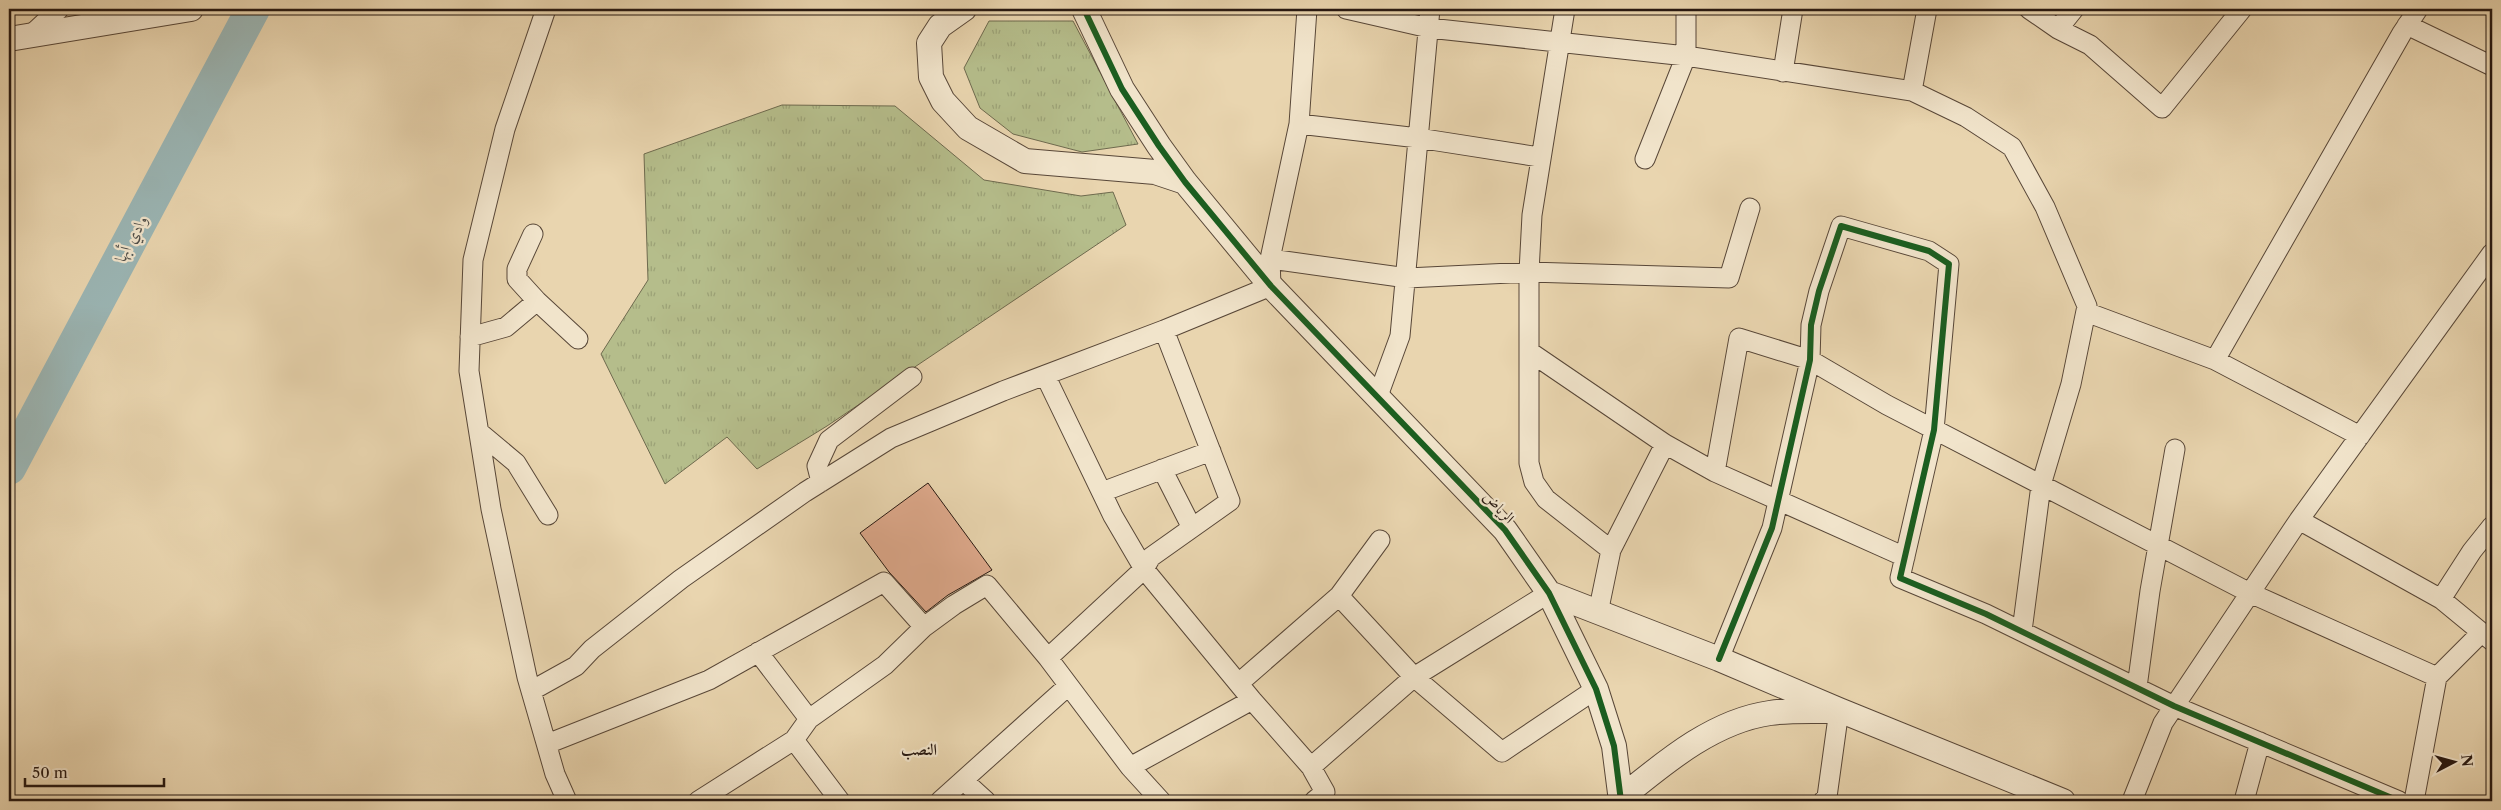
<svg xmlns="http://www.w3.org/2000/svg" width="2501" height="810" viewBox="0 0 2501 810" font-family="'Libre Caslon Text',Amiri,serif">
<defs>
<pattern id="grass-tufts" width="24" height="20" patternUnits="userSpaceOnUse" patternTransform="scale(1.25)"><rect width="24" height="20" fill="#b5bd8b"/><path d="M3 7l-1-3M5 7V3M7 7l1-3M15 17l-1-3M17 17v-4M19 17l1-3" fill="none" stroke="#9ca277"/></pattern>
</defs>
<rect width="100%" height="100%" fill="#e9d5af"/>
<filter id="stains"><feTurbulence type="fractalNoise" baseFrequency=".004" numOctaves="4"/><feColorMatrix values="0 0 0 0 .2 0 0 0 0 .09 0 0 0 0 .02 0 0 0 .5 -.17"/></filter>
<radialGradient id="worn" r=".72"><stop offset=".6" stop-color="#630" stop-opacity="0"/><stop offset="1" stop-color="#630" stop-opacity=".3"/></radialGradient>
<path fill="url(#grass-tufts)" stroke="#6e6a4e" d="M 989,21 L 1073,21 L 1138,144 L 1082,152 L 1013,134 L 980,108 L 964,68 Z
M 782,105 L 895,106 L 984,180 L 1081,196 L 1113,192 L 1126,225 L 827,426 L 757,469 L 727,437 L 665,484 L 601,354 L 648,280 L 644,154 Z"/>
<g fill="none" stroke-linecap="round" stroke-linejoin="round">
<path stroke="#9bb6b5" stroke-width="34" d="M 9,468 L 253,9"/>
</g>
<path fill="#dea98c" stroke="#271811" d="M 928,483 L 992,570 L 948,595 L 926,612 L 889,572 L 860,533 Z"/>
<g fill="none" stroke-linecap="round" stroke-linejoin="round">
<defs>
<path id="minor" d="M 546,9 L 505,129 L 473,260 L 469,371 L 491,509 L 527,677 L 555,774 L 567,801
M 1346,9 L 1429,28 L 1686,56 L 1686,9
M 1565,9 L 1532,215 L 1529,272 L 1529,463 L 1534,482 L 1546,499 L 1611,550
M 2029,9 L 2058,29 L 2090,45 L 2162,108 L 2242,9
M 2407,25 L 2492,66
M 2058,29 L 2074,9
M 31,35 L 59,9
M 1783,72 L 1793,9
M 1912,91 L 1927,9
M 1299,124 L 1418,138 L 1539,157
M 1645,159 L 1686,56 L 1912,91 L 1966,117 L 2012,147 L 2045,207 L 2087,306 L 2071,384 L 2041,485 L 2022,631
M 533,234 L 517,269 L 517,279 L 537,301 L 578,339
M 1270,259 L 1407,278 L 1529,272 L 1729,278 L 1750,208
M 2086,312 L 2215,360 L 2360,436
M 1164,330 L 1230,501 L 1151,557 L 1144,569 L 1252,700 L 1311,767
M 470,337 L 506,327 L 537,301
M 1530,352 L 1665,444 L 1715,472 L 1905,557
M 2215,360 L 2402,33 L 2418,9
M 1045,375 L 1113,516 L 1144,569 L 1048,658
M 1378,396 L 1400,336 L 1430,9
M 479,432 L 516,463 L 548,515
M 1162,469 L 1192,528
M 1715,472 L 1739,338 L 1810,360 L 1887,405 L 2250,593 L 2437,677
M 821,482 L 817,466 L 829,440 L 912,377
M 1102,492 L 1211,451
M 2299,520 L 2441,599 L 2492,641
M 1339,596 L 1414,677 L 1502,752 L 1596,689
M 2441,599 L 2472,551 L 2492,526
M 1598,613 L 1611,550 L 1665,444
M 758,652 L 809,719
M 1719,659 L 1772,528 L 1810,360 L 1811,325 L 1819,291 L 1841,226 L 1929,251 L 1949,264 L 1934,430 L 1900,578 L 1986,614 L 2174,706 L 2399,801
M 1239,683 L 1339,596 L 1380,540
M 2137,687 L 2150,591 L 2175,449
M 531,691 L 576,666 L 592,649 L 681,579 L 805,492 L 891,438 L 1003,391 L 1164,330 L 1271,286 L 1270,259 L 1299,124 L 1307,9
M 794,740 L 840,801
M 547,744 L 709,680 L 884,582 L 924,627
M 1130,767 L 1252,700
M 964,781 L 986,801
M 698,801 L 794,740 L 809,719 L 885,665 L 924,627 L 954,605 L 987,585 L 1048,658 L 1130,767 L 1161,801
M 940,801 L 1068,686
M 1314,801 L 1325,792 L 1311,767 L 1414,677 L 1549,593
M 1823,801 L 1827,797 L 1839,710
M 2132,801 L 2163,723 L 2299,520 L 2492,253
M 2244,801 L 2260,742
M 2414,801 L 2437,677 L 2481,633"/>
<path id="tertiary" d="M 964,9 L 940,26 L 929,43 L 931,77 L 943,101 L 968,128 L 1025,161 L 1155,172 L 1185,182
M 1084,9 L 1122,89 L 1159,146 L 1185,182 L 1271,286 L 1505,530 L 1549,593 L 1596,689 L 1614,746 L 1621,801
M 9,39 L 191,9
M 1549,593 L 1719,659 L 1839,710 L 2063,801
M 1621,798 C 1664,763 1713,721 1770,713 C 1790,710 1812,711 1832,711"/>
</defs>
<use href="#minor" stroke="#584738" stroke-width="21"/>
<use href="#tertiary" stroke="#584738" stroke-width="26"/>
<use href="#minor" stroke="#f1e4cb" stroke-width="19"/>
<use href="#tertiary" stroke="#f1e4cb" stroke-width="24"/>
<defs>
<path id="cycleway" d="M 1084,9 L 1122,89 L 1159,146 L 1185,182 L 1271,286 L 1505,530 L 1549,593 L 1596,689 L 1614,746 L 1621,801
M 1719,659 L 1772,528 L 1810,360 L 1811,325 L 1819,291 L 1841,226 L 1929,251 L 1949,264 L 1934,430 L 1900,578 L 1986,614 L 2174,706 L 2399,801"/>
</defs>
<use href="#cycleway" stroke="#f1e4cb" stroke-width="9"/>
<use href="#cycleway" stroke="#1b5e20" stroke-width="6"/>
</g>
<g text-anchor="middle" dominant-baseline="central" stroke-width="4.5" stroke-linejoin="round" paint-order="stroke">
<g font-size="15" fill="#271811" stroke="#f1e4cb">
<text transform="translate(1499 507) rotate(47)">الرياض</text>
</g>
<g font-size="16" font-style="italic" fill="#504f4a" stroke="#f1e4cb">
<text transform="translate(131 238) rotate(-62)">وادي أبها</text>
</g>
<g font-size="16" font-weight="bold" fill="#271811" stroke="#f1e4cb">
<text x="919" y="749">النصب</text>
</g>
</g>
<rect width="2501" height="810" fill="none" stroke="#e9d5af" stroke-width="30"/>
<rect x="10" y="10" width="2481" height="790" fill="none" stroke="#271811" stroke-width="2.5"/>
<rect x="15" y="15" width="2471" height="780" fill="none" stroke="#271811"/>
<g transform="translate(2454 762) rotate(84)" stroke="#f1e4cb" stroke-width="4" paint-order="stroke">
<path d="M0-4L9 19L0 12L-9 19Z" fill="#271811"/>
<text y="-8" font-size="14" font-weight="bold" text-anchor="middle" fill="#271811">N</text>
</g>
<path d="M25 778v8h139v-8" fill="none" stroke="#271811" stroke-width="2.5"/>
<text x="32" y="778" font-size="15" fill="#271811" stroke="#f1e4cb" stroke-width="4" paint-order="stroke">50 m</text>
<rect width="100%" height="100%" filter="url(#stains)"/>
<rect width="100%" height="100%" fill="url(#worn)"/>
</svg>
